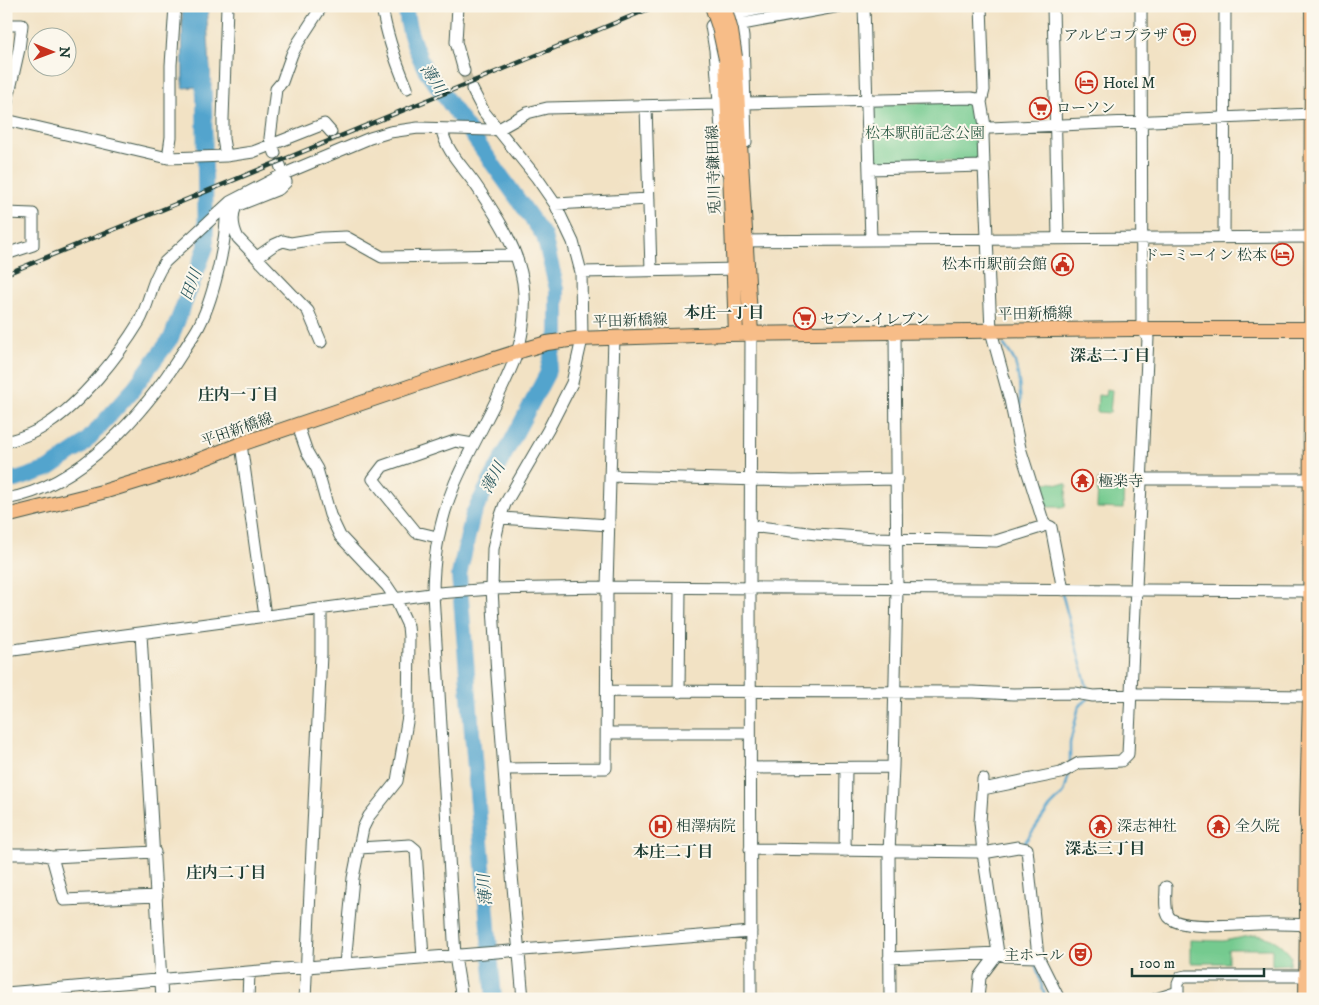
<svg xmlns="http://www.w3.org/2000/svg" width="1319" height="1005" viewBox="0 0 1319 1005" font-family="'IM FELL DW Pica','Noto Serif JP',serif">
<rect width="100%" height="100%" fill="#fbf7ec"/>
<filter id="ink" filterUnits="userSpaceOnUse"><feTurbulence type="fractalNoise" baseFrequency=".02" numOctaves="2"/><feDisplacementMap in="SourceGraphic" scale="10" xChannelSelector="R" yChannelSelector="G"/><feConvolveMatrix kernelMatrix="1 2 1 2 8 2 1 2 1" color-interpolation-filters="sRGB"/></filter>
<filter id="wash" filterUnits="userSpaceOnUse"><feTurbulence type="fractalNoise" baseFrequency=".0096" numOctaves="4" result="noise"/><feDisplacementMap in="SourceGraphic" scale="20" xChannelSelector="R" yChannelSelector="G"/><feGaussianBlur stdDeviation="1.12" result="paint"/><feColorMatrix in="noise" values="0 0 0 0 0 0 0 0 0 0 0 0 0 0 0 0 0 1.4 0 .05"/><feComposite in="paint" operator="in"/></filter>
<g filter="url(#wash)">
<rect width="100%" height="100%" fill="#f2e2c4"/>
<path fill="#74ca8f" stroke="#4a8462" d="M 964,102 C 985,110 979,140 979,158 L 975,162 L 876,164 L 873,159 L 871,109 L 875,104 Z
M 1106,389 L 1112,390 L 1110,413 L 1097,412 L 1098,395 L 1105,396 Z
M 1098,480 L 1124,480 L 1123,509 L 1097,508 Z
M 1036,482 L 1067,484 L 1065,507 L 1044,507 Z
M 1255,935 C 1272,937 1281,943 1291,956 L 1290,964 L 1272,965 L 1272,949 L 1228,949 L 1228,963 L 1190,963 L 1190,940 L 1223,941 Z"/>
<path fill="#53a4cd" stroke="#397080" d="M 182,6 L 210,6 L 207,19 L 211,86 L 183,88 Z"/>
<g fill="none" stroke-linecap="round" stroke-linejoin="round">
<path stroke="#53a4cd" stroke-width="2.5" d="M 1004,345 C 1007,349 1010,353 1013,358 C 1021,373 1021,410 1021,428
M 1062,593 L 1088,691
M 1070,763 L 1070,743 L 1079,706 L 1088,699
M 1023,845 L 1049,808 L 1064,793 L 1069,774
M 1022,850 L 1026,890
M 1034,960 L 1046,999"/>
<path stroke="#53a4cd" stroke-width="16" d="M 406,6 C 406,28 416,50 425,69 L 544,236 L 557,289 L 557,334 L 547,374 L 473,514 L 459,575 L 494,999
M 6,476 L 16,480 L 48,469 L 82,446 L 131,392 L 171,338 L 206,247 L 204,96 L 202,65"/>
</g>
</g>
<g filter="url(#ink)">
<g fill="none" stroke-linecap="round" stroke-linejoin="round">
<path stroke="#c8c1a7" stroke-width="11" stroke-dasharray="11 5.5" stroke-linecap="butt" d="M 464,71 L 472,89
M 331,132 L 335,142"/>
<defs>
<path id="minor" d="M 382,6 C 386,34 396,62 407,88
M 458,6 L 456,42 L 464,71
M 864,6 L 871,240
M 1053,6 L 1058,238
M 740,18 L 743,37 L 746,142
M 6,25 L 22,25 L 19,49 L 6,107
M 721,28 L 840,6
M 472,89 L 484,112 L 537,178 L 555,204 L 573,242 L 581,272 L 582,339 L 572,383 L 548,430 L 505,504 L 500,518 L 493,549 L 492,589 L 497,675 L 511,864 L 523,999
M 981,102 L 984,90 L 981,6
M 746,103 L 971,98 L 977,99 L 981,102 L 985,126 L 990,128 L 1313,114
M 646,106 L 651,270
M 6,120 L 168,158 L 226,156 L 253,152 L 324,124 L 331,132
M 985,126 L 983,135 L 984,166 L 991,331 L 1010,400 L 1020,448 L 1044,524
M 442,129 C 445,150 463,167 475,184 C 497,216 522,253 524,293 C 525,312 523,335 517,353 C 501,398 474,439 455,483 C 440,519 433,555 433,594 L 455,956 L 462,999
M 275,153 L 270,138 L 276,89 L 282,82 L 292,54 L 298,43 L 322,6
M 226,156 L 223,139 L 223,119 L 227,6
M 168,158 L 171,137 L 171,65 L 175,6
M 280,165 L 286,182 L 279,189 L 236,206 C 231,217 233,228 238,238 L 308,311 L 321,342
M 724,169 L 715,50 L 711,26 C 718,15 761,9 775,6
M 869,169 L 984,166
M 555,204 L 649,199
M 6,213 L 33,214 L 33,245 L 6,254
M 1224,237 L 1225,6
M 737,241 L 1313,237
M 257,257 L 274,245 L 283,241 L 291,243 L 322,238 L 346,237 L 382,257 L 515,255
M 581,272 L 740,269
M 751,334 L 750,588 L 751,999
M 298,426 L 307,452 L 317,469 L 330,515 L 340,536 L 387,586 L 395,598 L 408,626 L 409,637 L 408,716 L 397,781 L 369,816 L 363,828 L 353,878 L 345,964
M 6,442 C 21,438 35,433 48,424 C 81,403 119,355 139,322 C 150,303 151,280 165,262 L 230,202 L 284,174 L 370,138 L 390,132 L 418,128 L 490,130 L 499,129 L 527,113 L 547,108 L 718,104
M 241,444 L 265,616
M 610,476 L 793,481 L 897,479
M 1142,479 L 1313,479
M 6,499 C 82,486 146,411 184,350 C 189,341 196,333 200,324 C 214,296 228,236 226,206
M 500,518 L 609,525
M 1044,524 L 1051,527 L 1063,590
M 751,526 L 816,534 L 875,538 L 996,541 L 1041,527 L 1044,524
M 437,537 L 416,532 L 373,479 L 383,466 L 455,441 L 473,444
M 141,634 L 162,999
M 6,651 L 438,593 L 492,589 L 607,587 L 1313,591
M 607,691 L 973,692 L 1013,694 L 1075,693 L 1093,696 L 1138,694 L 1313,696
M 679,692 L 680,589
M 607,733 L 750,733
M 750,768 L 893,767
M 504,769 L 606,768 L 607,587 L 614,337
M 983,789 L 1061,773 L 1079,763 L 1121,761 L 1128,754 L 1148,338 L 1142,329 L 1141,6
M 359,848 L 410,845 L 416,850 L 423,958
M 750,849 L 978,852 L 983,853 L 1018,847 L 1027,849 L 1038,957 L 1059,999
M 845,851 L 846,768
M 6,854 L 39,854 L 52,857 L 155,852
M 52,857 L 64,900 L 157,896
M 1166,887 C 1166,895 1164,910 1169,917 C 1181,931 1240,924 1259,924 C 1277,923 1295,925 1313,925
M 889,958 L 998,953 L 1005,956 L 1038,957
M 6,993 L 307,967 L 751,932
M 248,999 L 249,972
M 305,999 L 321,654 L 321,609
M 890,999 L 889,852 L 893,767 L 897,589 L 895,333
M 978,999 L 980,977 L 998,953 L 983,853 L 980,822 L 983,779
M 1156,999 L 1178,992
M 1178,999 L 1178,984 L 1181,977 L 1186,976 L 1313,976"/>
<path id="major" d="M 735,57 L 751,334
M 726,59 L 736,334
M 6,516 L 106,491 L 174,470 L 241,444 L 435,378 L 523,350 L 547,343 L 576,339 L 727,334 L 1132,329 L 1313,329
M 1306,999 L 1308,824"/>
<path id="highway" d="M 1313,6 L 1311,695 L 1308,813 L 1308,824 L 1313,825"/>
</defs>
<use href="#minor" stroke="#3f564a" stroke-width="13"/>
<use href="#major" stroke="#3f564a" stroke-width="16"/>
<use href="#highway" stroke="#3f564a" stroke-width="18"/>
<use href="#minor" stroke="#fff" stroke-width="11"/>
<use href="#major" stroke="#f7bd88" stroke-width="14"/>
<use href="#highway" stroke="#f7bd88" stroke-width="16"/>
<defs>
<path id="rail" d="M 6,274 L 656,6"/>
</defs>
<use href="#rail" stroke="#1f3d34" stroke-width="4.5"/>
<use href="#rail" stroke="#fbf7ec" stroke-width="2.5" stroke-dasharray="8" stroke-linecap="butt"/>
<defs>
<path id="major-bridge" d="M 712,6 L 719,27 L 726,59
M 724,6 L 731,31 L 735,57"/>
</defs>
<use href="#major-bridge" stroke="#3f564a" stroke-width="16" stroke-linecap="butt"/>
<use href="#major-bridge" stroke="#f7bd88" stroke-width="14"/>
</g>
</g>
<defs>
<symbol id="supermarket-ring" viewBox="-11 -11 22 22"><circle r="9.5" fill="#fbf7ec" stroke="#c8321e" stroke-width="1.5"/><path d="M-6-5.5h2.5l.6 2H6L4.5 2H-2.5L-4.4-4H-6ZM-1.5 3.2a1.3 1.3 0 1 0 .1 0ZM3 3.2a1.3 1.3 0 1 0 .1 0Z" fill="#c8321e"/></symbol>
<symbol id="hotel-ring" viewBox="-11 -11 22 22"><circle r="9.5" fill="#fbf7ec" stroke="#c8321e" stroke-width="1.5"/><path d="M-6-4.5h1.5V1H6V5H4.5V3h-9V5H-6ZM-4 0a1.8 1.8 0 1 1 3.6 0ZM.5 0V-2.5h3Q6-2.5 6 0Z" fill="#c8321e"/></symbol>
<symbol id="civic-ring" viewBox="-11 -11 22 22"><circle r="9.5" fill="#fbf7ec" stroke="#c8321e" stroke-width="1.5"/><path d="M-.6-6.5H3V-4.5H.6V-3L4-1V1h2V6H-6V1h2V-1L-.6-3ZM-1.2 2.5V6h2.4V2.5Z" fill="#c8321e"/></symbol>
<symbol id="temple-ring" viewBox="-11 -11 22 22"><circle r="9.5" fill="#fbf7ec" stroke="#c8321e" stroke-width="1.5"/><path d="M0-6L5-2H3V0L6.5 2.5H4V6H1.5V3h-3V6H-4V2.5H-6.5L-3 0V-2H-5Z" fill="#c8321e"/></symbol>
<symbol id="hospital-ring" viewBox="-11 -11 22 22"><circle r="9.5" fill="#fbf7ec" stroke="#c8321e" stroke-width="1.5"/><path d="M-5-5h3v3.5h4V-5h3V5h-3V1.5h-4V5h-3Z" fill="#c8321e"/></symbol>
<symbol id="theatre-ring" viewBox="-11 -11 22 22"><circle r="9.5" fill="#fbf7ec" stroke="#c8321e" stroke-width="1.5"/><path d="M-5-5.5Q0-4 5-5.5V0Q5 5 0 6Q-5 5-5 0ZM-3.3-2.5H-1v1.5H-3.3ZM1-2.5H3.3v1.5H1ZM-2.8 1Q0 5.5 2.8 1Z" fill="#c8321e"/></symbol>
</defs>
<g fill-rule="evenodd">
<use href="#supermarket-ring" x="1172" y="22" width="25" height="25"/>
<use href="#hotel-ring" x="1074" y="70" width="25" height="25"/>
<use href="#supermarket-ring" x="1028" y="96" width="25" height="25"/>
<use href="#hotel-ring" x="1270" y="242" width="25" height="25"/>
<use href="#civic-ring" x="1050" y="252" width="25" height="25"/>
<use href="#supermarket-ring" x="792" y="306" width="25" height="25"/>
<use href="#temple-ring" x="1070" y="468" width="25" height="25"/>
<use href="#hospital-ring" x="648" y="814" width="25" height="25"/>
<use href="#temple-ring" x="1088" y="814" width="25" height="25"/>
<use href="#temple-ring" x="1206" y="814" width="25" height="25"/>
<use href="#theatre-ring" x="1068" y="942" width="25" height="25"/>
</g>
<g text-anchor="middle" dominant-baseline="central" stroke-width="4" stroke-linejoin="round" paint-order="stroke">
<g font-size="15" fill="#1f3d34" stroke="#fbf7ec" text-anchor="start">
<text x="1168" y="35" text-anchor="end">アルピコプラザ</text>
<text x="1103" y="83">Hotel M</text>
<text x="1056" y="108">ローソン</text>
<text x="1267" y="255" text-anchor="end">ドーミーイン 松本</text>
<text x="1047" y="264" text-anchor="end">松本市駅前会館</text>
<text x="820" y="319">セブン-イレブン</text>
<text x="1098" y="481">極楽寺</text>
<text x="676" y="826">相澤病院</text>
<text x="1117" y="826">深志神社</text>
<text x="1235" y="826">全久院</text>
<text x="1064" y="955" text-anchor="end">主ホール</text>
</g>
<g font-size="15" fill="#34604b" stroke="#fbf7ec">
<text x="925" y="133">松本駅前記念公園</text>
</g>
<g font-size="15" fill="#1f3d34" stroke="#fbf7ec">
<text transform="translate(714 170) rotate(-92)">兎川寺鎌田線</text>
<text transform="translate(1035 314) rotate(-1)">平田新橋線</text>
<text transform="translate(630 321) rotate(-2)">平田新橋線</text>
<text transform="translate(237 430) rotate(-19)">平田新橋線</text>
</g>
<g font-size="16" font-style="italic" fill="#2f5c62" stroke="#fbf7ec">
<text transform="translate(433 79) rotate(57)">薄川</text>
<text transform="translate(191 285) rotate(-69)">田川</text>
<text transform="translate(493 478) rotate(-62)">薄川</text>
<text transform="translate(485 890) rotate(-95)">薄川</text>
</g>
<g font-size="16" font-weight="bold" fill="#1f3d34" stroke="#fbf7ec">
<text x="724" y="313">本庄一丁目</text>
<text x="1110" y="356">深志二丁目</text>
<text x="238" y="395">庄内一丁目</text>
<text x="1105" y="849">深志三丁目</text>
<text x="673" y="852">本庄二丁目</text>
<text x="226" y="873">庄内二丁目</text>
</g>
</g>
<rect width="1319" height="1005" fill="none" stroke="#fbf7ec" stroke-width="25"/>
<g transform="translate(52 52) rotate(91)"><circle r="24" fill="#fbf7ec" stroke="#a3ada2"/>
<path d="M0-4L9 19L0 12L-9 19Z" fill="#c8321e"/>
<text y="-8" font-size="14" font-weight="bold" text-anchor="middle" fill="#1f3d34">N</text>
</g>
<path d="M1132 968v8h132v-8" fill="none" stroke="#1f3d34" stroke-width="2.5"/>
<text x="1139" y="968" font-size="15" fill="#1f3d34" stroke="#fbf7ec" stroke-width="4" paint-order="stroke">100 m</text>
</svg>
